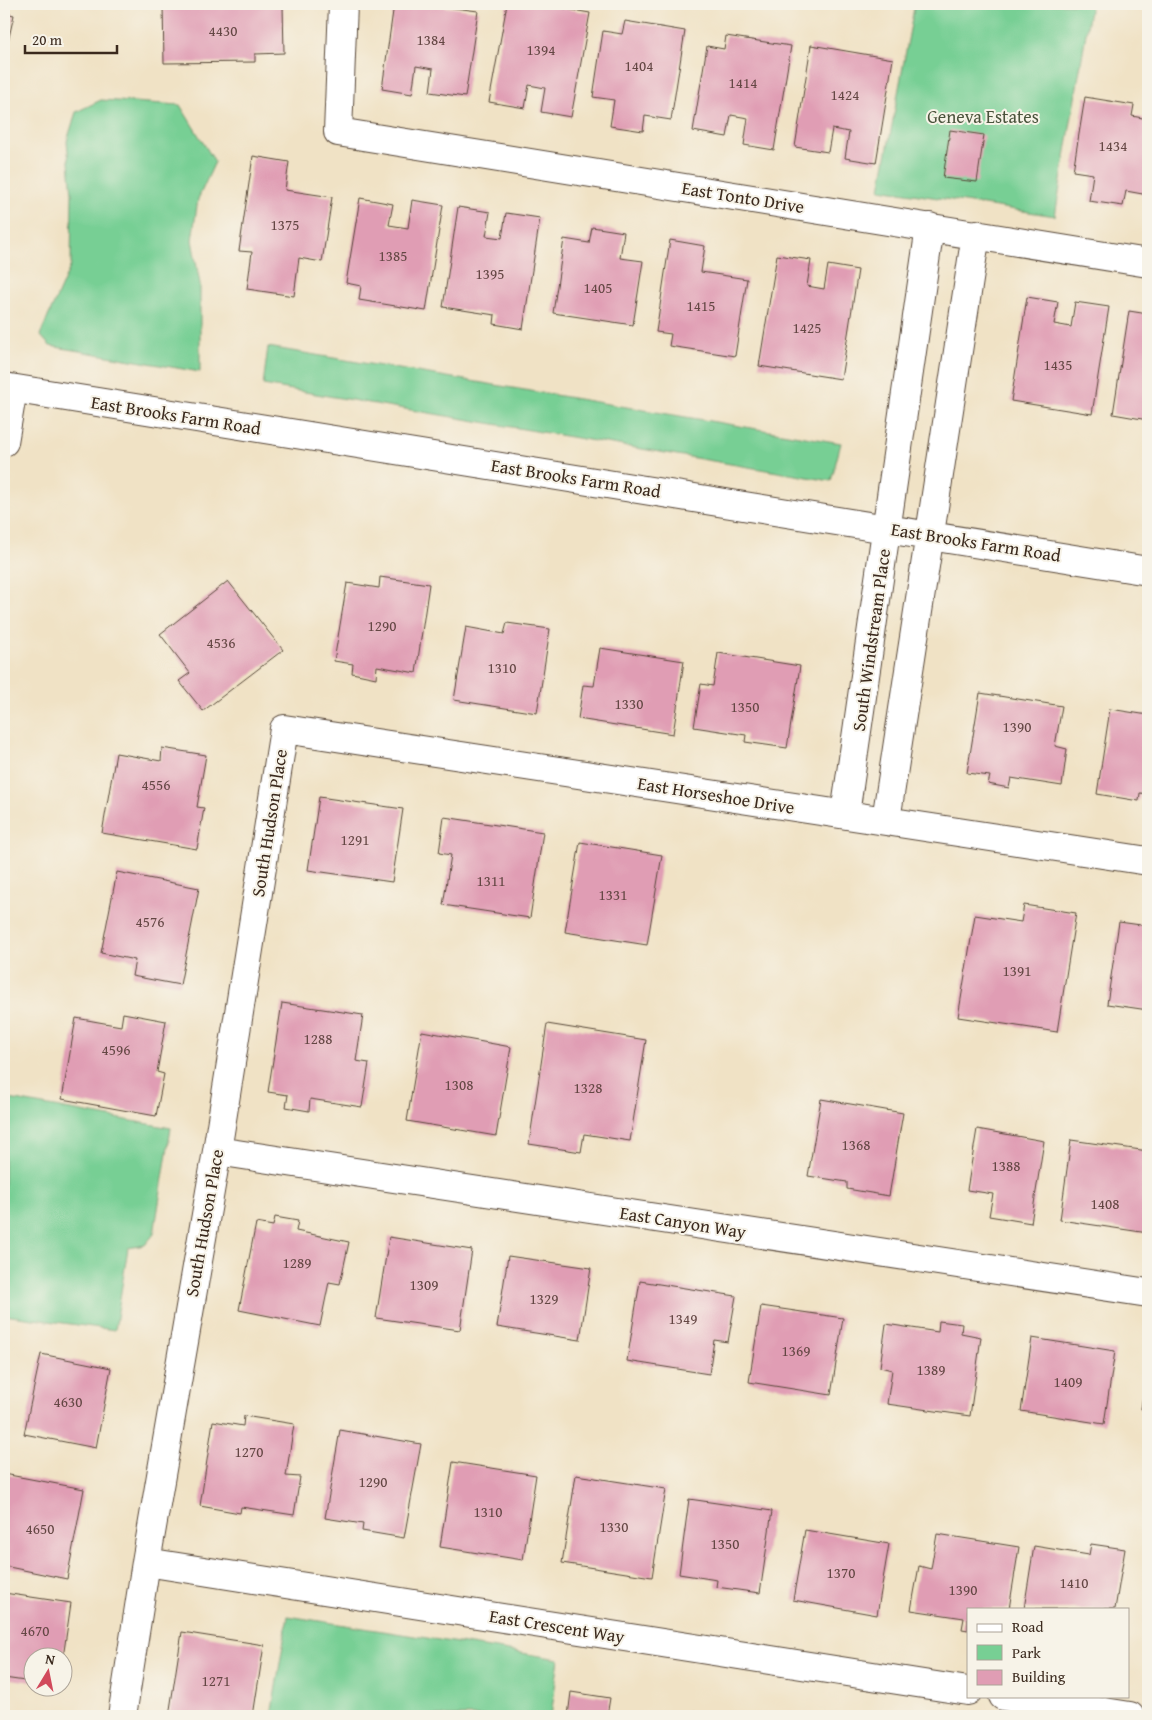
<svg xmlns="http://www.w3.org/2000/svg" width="1152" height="1720" viewBox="0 0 1152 1720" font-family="'Gentium Book Plus',serif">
<rect width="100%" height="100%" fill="#f7f3e8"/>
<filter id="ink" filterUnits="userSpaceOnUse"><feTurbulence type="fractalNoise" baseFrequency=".02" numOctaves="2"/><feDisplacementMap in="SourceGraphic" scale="10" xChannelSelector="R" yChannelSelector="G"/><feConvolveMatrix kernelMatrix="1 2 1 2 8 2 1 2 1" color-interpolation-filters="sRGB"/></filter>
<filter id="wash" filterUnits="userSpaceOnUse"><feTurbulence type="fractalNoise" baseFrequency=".0096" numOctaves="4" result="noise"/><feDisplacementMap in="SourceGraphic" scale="20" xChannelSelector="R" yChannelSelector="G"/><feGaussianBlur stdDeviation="1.12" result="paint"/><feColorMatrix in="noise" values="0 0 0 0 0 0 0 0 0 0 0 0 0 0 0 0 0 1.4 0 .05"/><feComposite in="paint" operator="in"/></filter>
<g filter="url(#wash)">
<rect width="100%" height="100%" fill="#f0e2c5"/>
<path fill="#77cf94" stroke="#597c59" d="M 891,4 L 1091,4 L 1055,216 L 880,189 L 914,8 Z
M 101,100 L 180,105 L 215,162 L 198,199 L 192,240 L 200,284 L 200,372 L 50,346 L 40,335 L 71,265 L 72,194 L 67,141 L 76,112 Z
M 268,347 L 841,443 L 831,481 L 263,385 Z
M 4,1098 L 171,1128 L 154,1234 L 145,1245 L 128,1248 L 115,1330 L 4,1315 Z
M 288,1616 L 559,1659 L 551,1716 L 271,1716 Z"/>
<g id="blocks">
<path fill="#e09db4" d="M 163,4 L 283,6 L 284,53 L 255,54 L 255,62 L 164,63 Z
M 394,4 L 423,4 L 478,11 L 465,97 L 430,92 L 433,69 L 416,66 L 412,94 L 382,89 Z
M 507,4 L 538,4 L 590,13 L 571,117 L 541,112 L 545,88 L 529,85 L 525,108 L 489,102 Z
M 4,13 L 14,15 L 5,55 L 4,55 Z
M 625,21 L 685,31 L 671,120 L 645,116 L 643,131 L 610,126 L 614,100 L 593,97 L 603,31 L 622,34 Z
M 726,36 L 791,46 L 774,150 L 744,145 L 748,118 L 731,115 L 727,137 L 693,131 L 707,46 L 724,49 Z
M 811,45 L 893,59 L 876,163 L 845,158 L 849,132 L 832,129 L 828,152 L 795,147 Z
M 1085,97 L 1134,105 L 1132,116 L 1148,119 L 1148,195 L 1126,191 L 1123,206 L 1089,201 L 1093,174 L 1073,171 Z
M 950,130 L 984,135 L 977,182 L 943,178 Z
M 253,156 L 289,162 L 285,190 L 332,197 L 322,262 L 299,258 L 294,296 L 247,289 L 252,252 L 239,251 Z
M 360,198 L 393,204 L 389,225 L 408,228 L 412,200 L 443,205 L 426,311 L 359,300 L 361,286 L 346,283 Z
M 458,207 L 490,212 L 486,236 L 502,238 L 506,213 L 540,218 L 523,329 L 494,324 L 495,315 L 443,307 Z
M 592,227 L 624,232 L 620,258 L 643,261 L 633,325 L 553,313 L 564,239 L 589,243 Z
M 670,240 L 705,246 L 701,272 L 747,279 L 735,356 L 669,346 L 671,334 L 656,332 Z
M 777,255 L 811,260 L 807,286 L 824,289 L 828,265 L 858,270 L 841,379 L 759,366 Z
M 1027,297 L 1058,302 L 1054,324 L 1071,327 L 1075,302 L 1109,307 L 1092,414 L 1011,401 Z
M 1129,311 L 1148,314 L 1148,420 L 1113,414 Z
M 380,577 L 429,584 L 416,673 L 377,666 L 376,678 L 352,673 L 353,664 L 334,661 L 347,583 L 379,588 Z
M 228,581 L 283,650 L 203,711 L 179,681 L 190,673 L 160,634 Z
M 507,623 L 550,629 L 537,713 L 454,700 L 466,627 L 504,634 Z
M 600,648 L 684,661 L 673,734 L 578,719 L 583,685 L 594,686 Z
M 718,653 L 800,666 L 787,748 L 745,742 L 746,735 L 694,727 L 701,684 L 713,686 Z
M 980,693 L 1062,706 L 1055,746 L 1067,749 L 1062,786 L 1011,778 L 1009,788 L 988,784 L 990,776 L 967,773 Z
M 1110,709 L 1148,715 L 1148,794 L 1140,793 L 1139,801 L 1097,794 Z
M 162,748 L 206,755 L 197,807 L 204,808 L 197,849 L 102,833 L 116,753 L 161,761 Z
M 319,797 L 403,809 L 392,882 L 308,870 Z
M 444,817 L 543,832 L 530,918 L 443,905 L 451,855 L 439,853 Z
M 580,842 L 662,855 L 647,945 L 565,932 Z
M 117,872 L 199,888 L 180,985 L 132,976 L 135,960 L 101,953 Z
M 1024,905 L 1076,913 L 1057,1032 L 958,1017 L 975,915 L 1021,922 Z
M 1119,922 L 1148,926 L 1148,1010 L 1107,1004 Z
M 282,1003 L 363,1015 L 356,1061 L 369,1063 L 362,1107 L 310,1099 L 309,1111 L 286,1107 L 288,1095 L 268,1092 Z
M 123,1013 L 166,1021 L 157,1072 L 164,1074 L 156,1116 L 62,1099 L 76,1018 L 121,1026 Z
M 547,1024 L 646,1040 L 630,1141 L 584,1134 L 581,1152 L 529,1144 Z
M 422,1031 L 511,1047 L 496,1136 L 407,1121 Z
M 821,1099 L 903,1113 L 889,1196 L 847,1189 L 847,1182 L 808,1176 Z
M 977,1129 L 1044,1141 L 1031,1223 L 989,1216 L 993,1194 L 967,1190 Z
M 1071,1140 L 1148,1151 L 1148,1233 L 1060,1220 Z
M 275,1217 L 298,1221 L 296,1231 L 349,1242 L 340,1284 L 329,1282 L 320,1326 L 239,1310 L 256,1223 L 273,1226 Z
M 389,1237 L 472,1250 L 460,1330 L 376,1318 Z
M 508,1256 L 591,1268 L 580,1340 L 497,1327 Z
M 640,1281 L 736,1296 L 728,1342 L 714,1340 L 709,1374 L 627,1361 Z
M 761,1306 L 843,1318 L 831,1395 L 749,1382 Z
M 939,1321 L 962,1324 L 961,1333 L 981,1337 L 970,1416 L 887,1404 L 892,1370 L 880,1367 L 886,1324 L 938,1332 Z
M 1032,1338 L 1115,1351 L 1104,1424 L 1021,1411 Z
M 41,1354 L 111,1368 L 96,1448 L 24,1434 Z
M 1147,1367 L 1148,1367 L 1148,1410 L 1141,1409 Z
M 244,1416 L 294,1424 L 286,1476 L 300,1477 L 294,1515 L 241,1507 L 240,1513 L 200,1506 L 213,1421 L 243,1426 Z
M 340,1430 L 421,1444 L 404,1538 L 362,1531 L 363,1524 L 325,1518 Z
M 453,1462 L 536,1475 L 523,1560 L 440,1547 Z
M 4,1474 L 84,1489 L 67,1579 L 4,1566 Z
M 576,1475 L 666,1489 L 652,1577 L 562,1563 Z
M 689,1499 L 772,1511 L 760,1593 L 716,1587 L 717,1580 L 679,1574 Z
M 805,1530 L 889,1544 L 877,1615 L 793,1600 Z
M 937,1534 L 1019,1547 L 1009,1609 L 968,1609 L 968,1630 L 962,1629 L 964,1618 L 911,1610 L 919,1566 L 931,1569 Z
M 1091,1544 L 1125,1549 L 1115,1609 L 1024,1609 L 1034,1546 L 1089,1555 Z
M 4,1593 L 71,1603 L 63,1658 L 32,1658 L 32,1682 L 4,1678 Z
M 182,1632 L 264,1645 L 253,1716 L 169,1716 Z
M 571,1692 L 610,1698 L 607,1716 L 568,1716 Z
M 687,1711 L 712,1715 L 712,1716 L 687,1716 Z"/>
</g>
</g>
<g filter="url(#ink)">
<use href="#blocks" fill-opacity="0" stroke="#564637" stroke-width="1"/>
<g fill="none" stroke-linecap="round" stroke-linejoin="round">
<defs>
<path id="minor" d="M 343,4 L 338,132 L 1148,263
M 4,387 L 1148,571
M 4,442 L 13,389
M 845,814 L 930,227
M 886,820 L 976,234
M 217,1151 L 1148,1293
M 146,1562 L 968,1691
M 1003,1696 L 1130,1716
M 122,1716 L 146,1562 L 217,1151 L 284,729 L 1148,861"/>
</defs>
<use href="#minor" stroke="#564637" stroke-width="30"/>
<use href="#minor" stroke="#fff" stroke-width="28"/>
</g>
</g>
<g text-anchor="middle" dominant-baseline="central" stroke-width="4" stroke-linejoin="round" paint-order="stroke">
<g font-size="15" fill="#644744">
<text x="223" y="30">4430</text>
<text x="431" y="39">1384</text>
<text x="541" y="49">1394</text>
<text x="639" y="65">1404</text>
<text x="743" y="82">1414</text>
<text x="845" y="94">1424</text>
<text x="1113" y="145">1434</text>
<text x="285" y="224">1375</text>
<text x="393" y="255">1385</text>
<text x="490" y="273">1395</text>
<text x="598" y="287">1405</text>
<text x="701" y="305">1415</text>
<text x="807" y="327">1425</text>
<text x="1058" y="364">1435</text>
<text x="382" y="625">1290</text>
<text x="221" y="642">4536</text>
<text x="502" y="667">1310</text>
<text x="629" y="703">1330</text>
<text x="745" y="706">1350</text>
<text x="1017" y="726">1390</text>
<text x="156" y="784">4556</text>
<text x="355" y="839">1291</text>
<text x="491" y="880">1311</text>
<text x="613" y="894">1331</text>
<text x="150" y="921">4576</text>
<text x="1017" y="970">1391</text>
<text x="318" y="1038">1288</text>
<text x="116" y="1049">4596</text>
<text x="459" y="1084">1308</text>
<text x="588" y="1087">1328</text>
<text x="856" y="1144">1368</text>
<text x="1006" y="1165">1388</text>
<text x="1105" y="1203">1408</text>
<text x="297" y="1262">1289</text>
<text x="424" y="1284">1309</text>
<text x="544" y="1298">1329</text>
<text x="683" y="1318">1349</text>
<text x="796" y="1350">1369</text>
<text x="931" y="1369">1389</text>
<text x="1068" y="1381">1409</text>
<text x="68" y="1401">4630</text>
<text x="249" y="1451">1270</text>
<text x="373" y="1481">1290</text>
<text x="488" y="1511">1310</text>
<text x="614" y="1526">1330</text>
<text x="40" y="1528">4650</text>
<text x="725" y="1543">1350</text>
<text x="841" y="1572">1370</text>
<text x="1074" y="1582">1410</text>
<text x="963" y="1589">1390</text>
<text x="35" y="1630">4670</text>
<text x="216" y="1680">1271</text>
</g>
<g font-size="18" fill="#4a533c" stroke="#f7f3e8">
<text x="983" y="116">Geneva Estates</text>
</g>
<g font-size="18" fill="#3b2a1e" stroke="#f7f3e8">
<text transform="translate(743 197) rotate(9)">East Tonto Drive</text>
<text transform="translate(176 415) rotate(9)">East Brooks Farm Road</text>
<text transform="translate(576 478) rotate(9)">East Brooks Farm Road</text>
<text transform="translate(976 542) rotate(9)">East Brooks Farm Road</text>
<text transform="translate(871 640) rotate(-82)">South Windstream Place</text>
<text transform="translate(716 795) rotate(9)">East Horseshoe Drive</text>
<text transform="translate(269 823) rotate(-81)">South Hudson Place</text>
<text transform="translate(683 1222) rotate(9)">East Canyon Way</text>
<text transform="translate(204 1223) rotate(-80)">South Hudson Place</text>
<text transform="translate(557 1626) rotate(9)">East Crescent Way</text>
</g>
</g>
<rect width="1152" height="1720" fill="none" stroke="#f7f3e8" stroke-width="20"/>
<rect x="967" y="1608" width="162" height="90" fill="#f7f3e8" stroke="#aca397"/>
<rect x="977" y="1624" width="25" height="8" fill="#ffffff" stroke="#aca397"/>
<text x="1012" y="1632" font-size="15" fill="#3b2a1e">Road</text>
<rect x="977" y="1645" width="25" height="15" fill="#77cf94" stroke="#aca397"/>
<text x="1012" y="1658" font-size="15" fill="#3b2a1e">Park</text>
<rect x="977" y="1670" width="25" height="15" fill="#e09db4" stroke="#aca397"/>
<text x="1012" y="1682" font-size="15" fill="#3b2a1e">Building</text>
<g transform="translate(48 1672) rotate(10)"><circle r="24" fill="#f7f3e8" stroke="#aca397"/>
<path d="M0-4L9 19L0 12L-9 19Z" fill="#d1495b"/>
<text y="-8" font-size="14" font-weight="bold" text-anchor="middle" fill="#3b2a1e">N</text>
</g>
<path d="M25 45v8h92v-8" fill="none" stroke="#3b2a1e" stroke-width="2.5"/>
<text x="32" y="45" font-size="15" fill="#3b2a1e" stroke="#f7f3e8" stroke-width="4" paint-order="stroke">20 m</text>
</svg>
